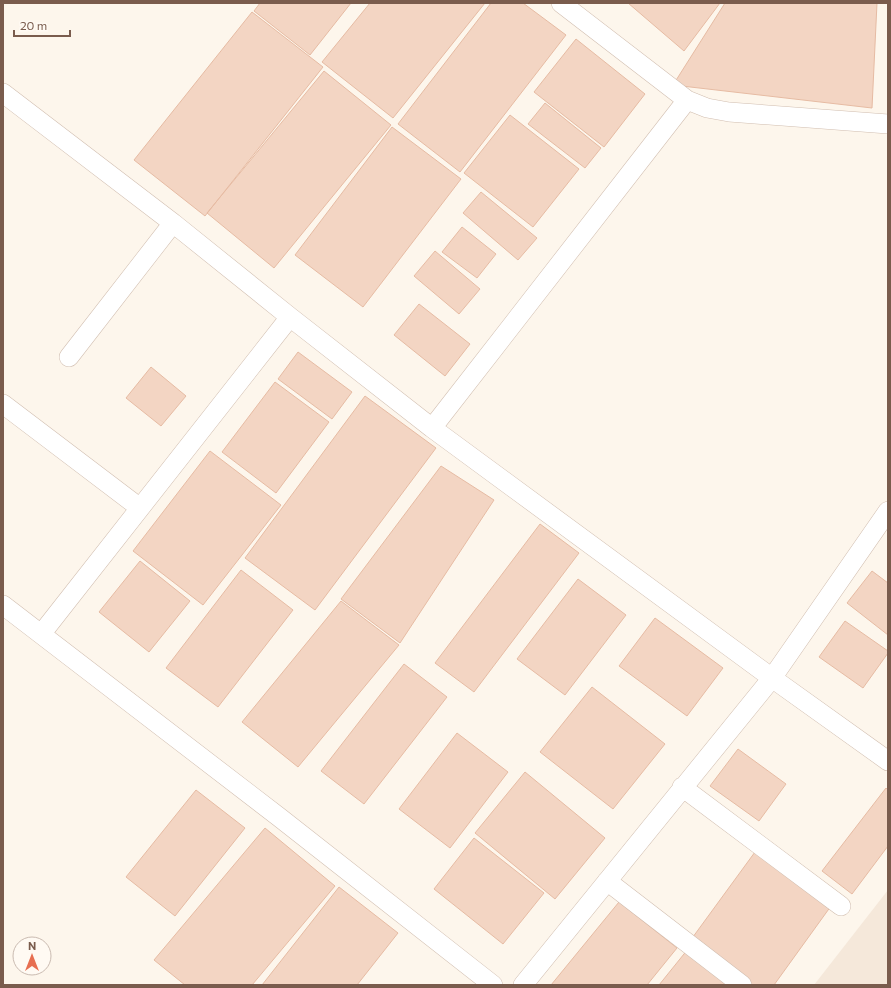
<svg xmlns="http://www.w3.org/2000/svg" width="891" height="988" viewBox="0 0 891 988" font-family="Commissioner,sans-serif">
<rect width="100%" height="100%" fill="#fdf6ec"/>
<path fill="#f5e8da" d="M 888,890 L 888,985 L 814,985 Z"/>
<path fill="#f3d5c3" stroke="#e6bba3" d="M 260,3 L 351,3 L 310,55 L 254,11 Z
M 370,3 L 485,3 L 393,118 L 322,62 Z
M 491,3 L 523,3 L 566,35 L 460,172 L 398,124 Z
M 628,3 L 720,3 L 684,51 Z
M 725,3 L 877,3 L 872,108 L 673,85 Z
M 252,12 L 323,67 L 205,216 L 134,160 Z
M 576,39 L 645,94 L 604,147 L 534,92 Z
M 324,71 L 391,125 L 274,268 L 207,213 Z
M 545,103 L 601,148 L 585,168 L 528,124 Z
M 510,115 L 579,169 L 533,227 L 464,173 Z
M 392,127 L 461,179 L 363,307 L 295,255 Z
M 481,192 L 537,238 L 518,260 L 463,213 Z
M 462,227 L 496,254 L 477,278 L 442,252 Z
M 435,251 L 480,289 L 459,314 L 414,276 Z
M 419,304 L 470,344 L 445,376 L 394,335 Z
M 298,352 L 352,392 L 332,419 L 278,379 Z
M 151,367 L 186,396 L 161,426 L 126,398 Z
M 275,382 L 329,422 L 276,493 L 222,452 Z
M 365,396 L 436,448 L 315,610 L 245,558 Z
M 210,451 L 281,505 L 203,605 L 133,551 Z
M 441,466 L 494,500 L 400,643 L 341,599 Z
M 540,524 L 579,553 L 474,692 L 435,663 Z
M 140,561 L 190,601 L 149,652 L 99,612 Z
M 241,570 L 293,610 L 218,707 L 166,668 Z
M 872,571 L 888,583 L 888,635 L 847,603 Z
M 578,579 L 626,615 L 565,695 L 517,659 Z
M 341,601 L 399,645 L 298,767 L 242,722 Z
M 655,618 L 723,668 L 687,716 L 619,666 Z
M 845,621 L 888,651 L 888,653 L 863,688 L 819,657 Z
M 404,664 L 447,697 L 364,804 L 321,771 Z
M 592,687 L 665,744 L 613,809 L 540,752 Z
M 457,733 L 508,772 L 450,848 L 399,809 Z
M 738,749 L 786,784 L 759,821 L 710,786 Z
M 525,772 L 605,838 L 555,899 L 475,833 Z
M 886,788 L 888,790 L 888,846 L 852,894 L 822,871 Z
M 196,790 L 245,828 L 175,916 L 126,877 Z
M 265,828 L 335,886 L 252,985 L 185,985 L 154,960 Z
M 474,838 L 544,893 L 503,944 L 434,889 Z
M 755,852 L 831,906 L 774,985 L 752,985 L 690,941 Z
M 339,887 L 398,933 L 357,985 L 262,985 Z
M 619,902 L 677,948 L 647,985 L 551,985 Z
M 688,949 L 734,985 L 659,985 Z"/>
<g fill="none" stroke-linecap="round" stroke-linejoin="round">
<defs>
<path id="street" d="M 561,3 L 687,100 L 707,108 L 729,112 L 888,124
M 3,93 L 173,223 L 290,317 L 432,428 L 772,678 L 888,761
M 69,357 L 173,223
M 3,404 L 140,508
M 432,428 L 687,100
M 3,605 L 279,817 L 493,985
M 42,633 L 290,317
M 682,787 L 841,906
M 607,881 L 742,985
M 523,985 L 772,678 L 888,511"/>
</defs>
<use href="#street" stroke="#d1beb0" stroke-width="20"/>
<use href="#street" stroke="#fff" stroke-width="19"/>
</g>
<rect width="891" height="988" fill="none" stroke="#7a5c4d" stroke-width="8"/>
<g transform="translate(32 956)"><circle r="19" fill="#fffaf3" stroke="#cabbb1"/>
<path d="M0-3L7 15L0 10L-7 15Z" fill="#e76f51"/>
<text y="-6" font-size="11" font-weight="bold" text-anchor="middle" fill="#7a5c4d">N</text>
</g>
<path d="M14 30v6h56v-6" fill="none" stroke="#7a5c4d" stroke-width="2"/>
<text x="20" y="30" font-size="12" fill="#7a5c4d" stroke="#fffaf3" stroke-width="3" paint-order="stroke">20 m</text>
</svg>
